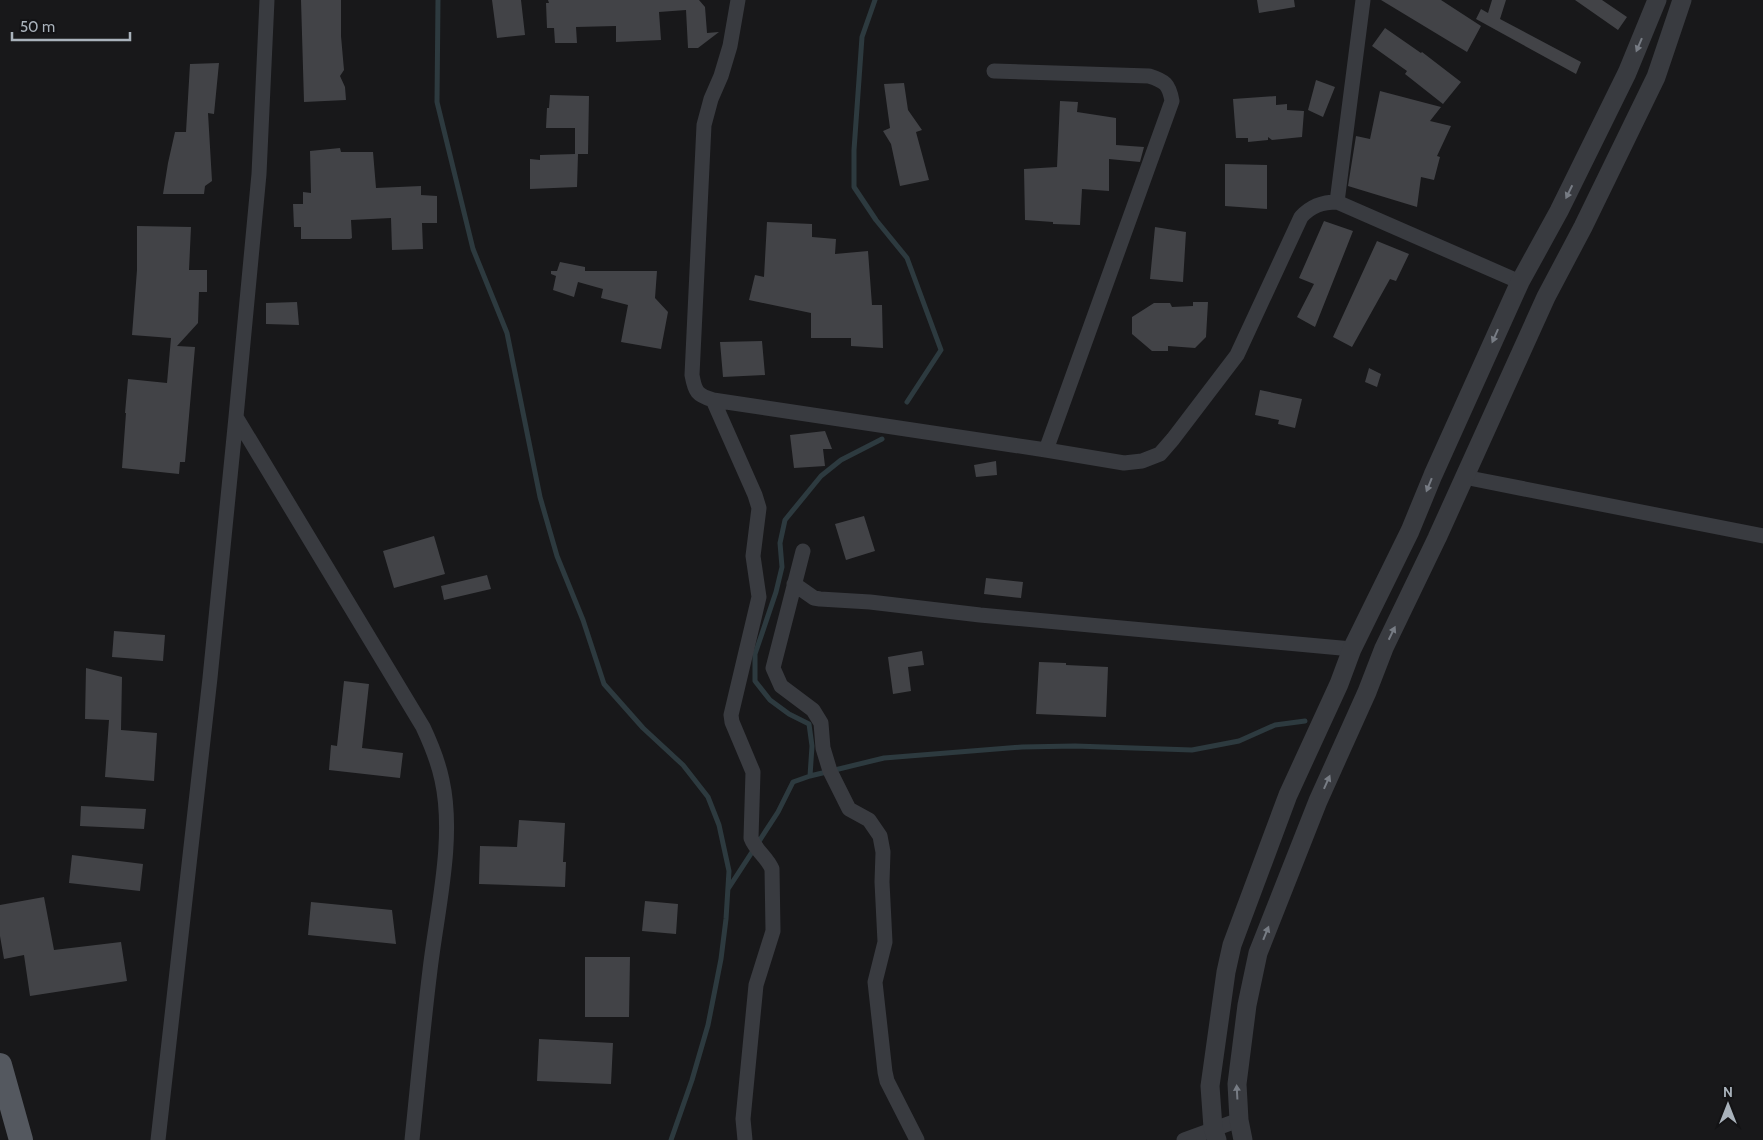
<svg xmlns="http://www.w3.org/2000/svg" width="1763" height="1140" viewBox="0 0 1763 1140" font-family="Cabin,sans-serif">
<rect width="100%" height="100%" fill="#18181a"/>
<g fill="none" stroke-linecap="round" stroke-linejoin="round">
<path stroke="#2d3a3f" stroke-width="5" d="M 438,0 L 437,102 L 473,249 L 507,333 L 540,497 L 557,556 L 583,620 L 604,684 L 643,728 L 683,765 L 708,797 L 719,825 L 729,871 L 726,919 L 721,959 L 708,1025 L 692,1080 L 671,1140
M 875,0 L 862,37 L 854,150 L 854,187 L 876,220 L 907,258 L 941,350 L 907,402
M 810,776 L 812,746 L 809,724 L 789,714 L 770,700 L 755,681 L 755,654 L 776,592 L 782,567 L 780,543 L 785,520 L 821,476 L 841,460 L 882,439
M 728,889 L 778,812 L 793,782 L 810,776 L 884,758 L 1022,747 L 1075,746 L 1192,750 L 1239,741 L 1275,725 L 1305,721"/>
</g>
<path fill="#424347" d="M 301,0 L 341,0 L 341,36 L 344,70 L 340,76 L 345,87 L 346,100 L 304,102 Z
M 492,0 L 521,0 L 525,35 L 497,38 Z
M 548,0 L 699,0 L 705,7 L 707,33 L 719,32 L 698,48 L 688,48 L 686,10 L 659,12 L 661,40 L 616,42 L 616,26 L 576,27 L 577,43 L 555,43 L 554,28 L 547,28 L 546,3 L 549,3 Z
M 1257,0 L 1294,0 L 1295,7 L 1259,13 Z
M 1381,0 L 1441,0 L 1481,26 L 1467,52 Z
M 1492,0 L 1506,0 L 1500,19 L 1581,62 L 1576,74 L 1476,19 L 1481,9 L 1488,13 Z
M 1575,0 L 1602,0 L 1627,17 L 1618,30 Z
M 1385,28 L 1421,53 L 1422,52 L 1461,82 L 1443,104 L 1405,74 L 1407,71 L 1372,46 Z
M 219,63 L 214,114 L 208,113 L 212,181 L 205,186 L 204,194 L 163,194 L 168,163 L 175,132 L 186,132 L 190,64 Z
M 1316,80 L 1335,87 L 1323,117 L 1308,110 Z
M 904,83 L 908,110 L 922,130 L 916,132 L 929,180 L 900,186 L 891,144 L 883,131 L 890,128 L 884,84 Z
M 1380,91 L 1441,107 L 1430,121 L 1451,126 L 1437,156 L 1440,157 L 1434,180 L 1421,177 L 1417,207 L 1348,186 L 1356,136 L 1370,139 Z
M 550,95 L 589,96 L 588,154 L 578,154 L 577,187 L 530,189 L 530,159 L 540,160 L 540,155 L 575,154 L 575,128 L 546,128 L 547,108 L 549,108 Z
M 1276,96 L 1276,105 L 1287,104 L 1287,110 L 1304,111 L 1302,137 L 1272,140 L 1268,137 L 1268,140 L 1248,142 L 1248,138 L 1236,138 L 1233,99 Z
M 1060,101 L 1078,102 L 1077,112 L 1116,118 L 1116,145 L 1144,147 L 1140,162 L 1109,159 L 1109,191 L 1082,189 L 1080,225 L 1053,224 L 1053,222 L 1025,220 L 1024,169 L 1057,167 Z
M 340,148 L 341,152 L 373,152 L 376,188 L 421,186 L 421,195 L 437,196 L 437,223 L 422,223 L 423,249 L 392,250 L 391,218 L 351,220 L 352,238 L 350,239 L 301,239 L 301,227 L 294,227 L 293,204 L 303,204 L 303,192 L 311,193 L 310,151 Z
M 1225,164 L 1267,165 L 1267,209 L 1225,206 Z
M 1324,221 L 1353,231 L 1315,327 L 1297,317 L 1314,284 L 1299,278 Z
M 767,222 L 812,224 L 812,237 L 836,239 L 835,254 L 868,251 L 872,305 L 882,305 L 883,348 L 851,346 L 851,338 L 811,338 L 811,313 L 749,300 L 755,275 L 764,277 Z
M 137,226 L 191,227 L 189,270 L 207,270 L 207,292 L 199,292 L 198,323 L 177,346 L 195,347 L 185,462 L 180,462 L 179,474 L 122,468 L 126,413 L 125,413 L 128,379 L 167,383 L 171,338 L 132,335 L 137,270 Z
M 1155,227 L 1186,232 L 1183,282 L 1150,279 Z
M 1377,241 L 1409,254 L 1396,281 L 1390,279 L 1352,347 L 1333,337 Z
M 560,262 L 585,267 L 585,271 L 657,271 L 655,298 L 668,312 L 661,349 L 621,342 L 628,305 L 601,298 L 603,289 L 578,282 L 574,297 L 553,290 L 556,276 L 551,274 L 551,271 L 557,271 Z
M 297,302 L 299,325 L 266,324 L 266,303 Z
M 1193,302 L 1208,302 L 1206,337 L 1195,348 L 1168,346 L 1168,351 L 1152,351 L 1132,334 L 1132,317 L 1154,303 L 1170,303 L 1172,307 L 1193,306 Z
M 762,341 L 765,375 L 723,377 L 720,342 Z
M 1369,368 L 1381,374 L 1377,387 L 1365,382 Z
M 1260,390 L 1302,399 L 1295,428 L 1278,424 L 1279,420 L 1255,415 Z
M 825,431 L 832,449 L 823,449 L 825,466 L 794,468 L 790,435 Z
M 996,461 L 997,475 L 976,477 L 974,465 Z
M 864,516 L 875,551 L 846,560 L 835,524 Z
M 434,536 L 445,574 L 394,588 L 383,551 Z
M 487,575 L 491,589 L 444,600 L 441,586 Z
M 986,578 L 1023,582 L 1021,598 L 984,594 Z
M 114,631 L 165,635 L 163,661 L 112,657 Z
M 922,651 L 924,665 L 908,667 L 911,691 L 893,694 L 888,657 Z
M 1039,662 L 1066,663 L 1066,665 L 1108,667 L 1106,717 L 1036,714 Z
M 86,668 L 122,677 L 121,730 L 157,733 L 154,781 L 105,777 L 109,720 L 85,719 Z
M 344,681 L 369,684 L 362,748 L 403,753 L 400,778 L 329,770 L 331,745 L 337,746 Z
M 81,806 L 146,809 L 144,829 L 80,826 Z
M 519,820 L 565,823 L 563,862 L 566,862 L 565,887 L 479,884 L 480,846 L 517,847 Z
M 72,855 L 143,864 L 140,891 L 69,883 Z
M 44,897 L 54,950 L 121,942 L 127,981 L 30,996 L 24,955 L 4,959 L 0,936 L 0,905 Z
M 645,901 L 678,904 L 676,934 L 642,931 Z
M 311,902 L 392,910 L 396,944 L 308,935 Z
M 585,957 L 630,957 L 629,1017 L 585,1017 Z
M 539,1039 L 613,1043 L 611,1084 L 537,1081 Z"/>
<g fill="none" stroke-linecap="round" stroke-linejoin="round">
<path stroke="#393b40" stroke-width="15" d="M 738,0 L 730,46 L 721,76 L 711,99 L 704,125 L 692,375 C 695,392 697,395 713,400 L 1046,450 L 1124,463 L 1142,461 L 1160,454 L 1173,439 L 1237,355 L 1301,217 C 1311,206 1322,202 1337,202 L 1520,282
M 994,71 L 1149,76 C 1165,81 1169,84 1172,101 L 1046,450
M 1337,202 L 1363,0
M 713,400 L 755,495 L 759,508 L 753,556 L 759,597 L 731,715 L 732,722 L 753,772 L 751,838 C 756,851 767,857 772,869 L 773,931 L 756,985 L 743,1119 L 745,1140
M 236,417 L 423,727 C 431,744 438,761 442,780 C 455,839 437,910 430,970 C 423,1026 418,1083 412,1140
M 1464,477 L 1763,536
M 803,551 L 773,668 L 781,686 L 813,710 L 821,723 L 823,748 L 830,771 L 849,809 L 869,820 L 880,836 L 883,852 L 882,882 L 885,942 L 875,982 L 885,1072 L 887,1081 L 917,1140
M 794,584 L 814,598 L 820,599 L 870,602 L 980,615 L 1352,649
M 158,1140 L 210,678 L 236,417 L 259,174 L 267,0
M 1184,1140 L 1239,1120"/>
<path stroke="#393b40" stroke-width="19" d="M 1217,1140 L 1213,1128 L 1210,1086 L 1226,972 L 1232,945 L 1288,795 L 1339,684 L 1352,649 L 1410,531 L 1433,475 L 1520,282 L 1559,211 L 1627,73 L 1657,0
M 1243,1140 L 1239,1120 L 1237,1084 L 1247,1005 L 1258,953 L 1318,801 L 1367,692 L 1384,648 L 1437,538 L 1546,297 L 1583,227 L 1656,77 L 1682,0"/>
<path stroke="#54585f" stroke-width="24" d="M 0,1065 L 21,1140"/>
</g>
<defs><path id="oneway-solid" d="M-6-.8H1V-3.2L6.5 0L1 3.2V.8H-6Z" transform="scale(1.25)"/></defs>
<g fill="#777c84">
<use href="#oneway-solid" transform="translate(1639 45) rotate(113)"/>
<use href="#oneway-solid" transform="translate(1569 192) rotate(116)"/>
<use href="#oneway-solid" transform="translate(1495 336) rotate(114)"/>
<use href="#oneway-solid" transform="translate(1429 485) rotate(112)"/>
<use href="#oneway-solid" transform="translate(1392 633) rotate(-64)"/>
<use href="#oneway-solid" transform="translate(1327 782) rotate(-66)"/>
<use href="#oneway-solid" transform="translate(1266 933) rotate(-68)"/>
<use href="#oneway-solid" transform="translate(1237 1092) rotate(-93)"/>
</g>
<g transform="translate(1728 1105)" stroke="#131315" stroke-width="4" paint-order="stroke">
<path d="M0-4L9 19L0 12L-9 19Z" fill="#a9b2bb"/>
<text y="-8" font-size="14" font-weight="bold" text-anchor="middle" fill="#a9b2bb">N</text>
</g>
<path d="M12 32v8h118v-8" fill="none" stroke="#a9b2bb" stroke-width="2.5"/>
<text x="20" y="32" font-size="15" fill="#a9b2bb" stroke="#131315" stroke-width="4" paint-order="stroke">50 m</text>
</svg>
